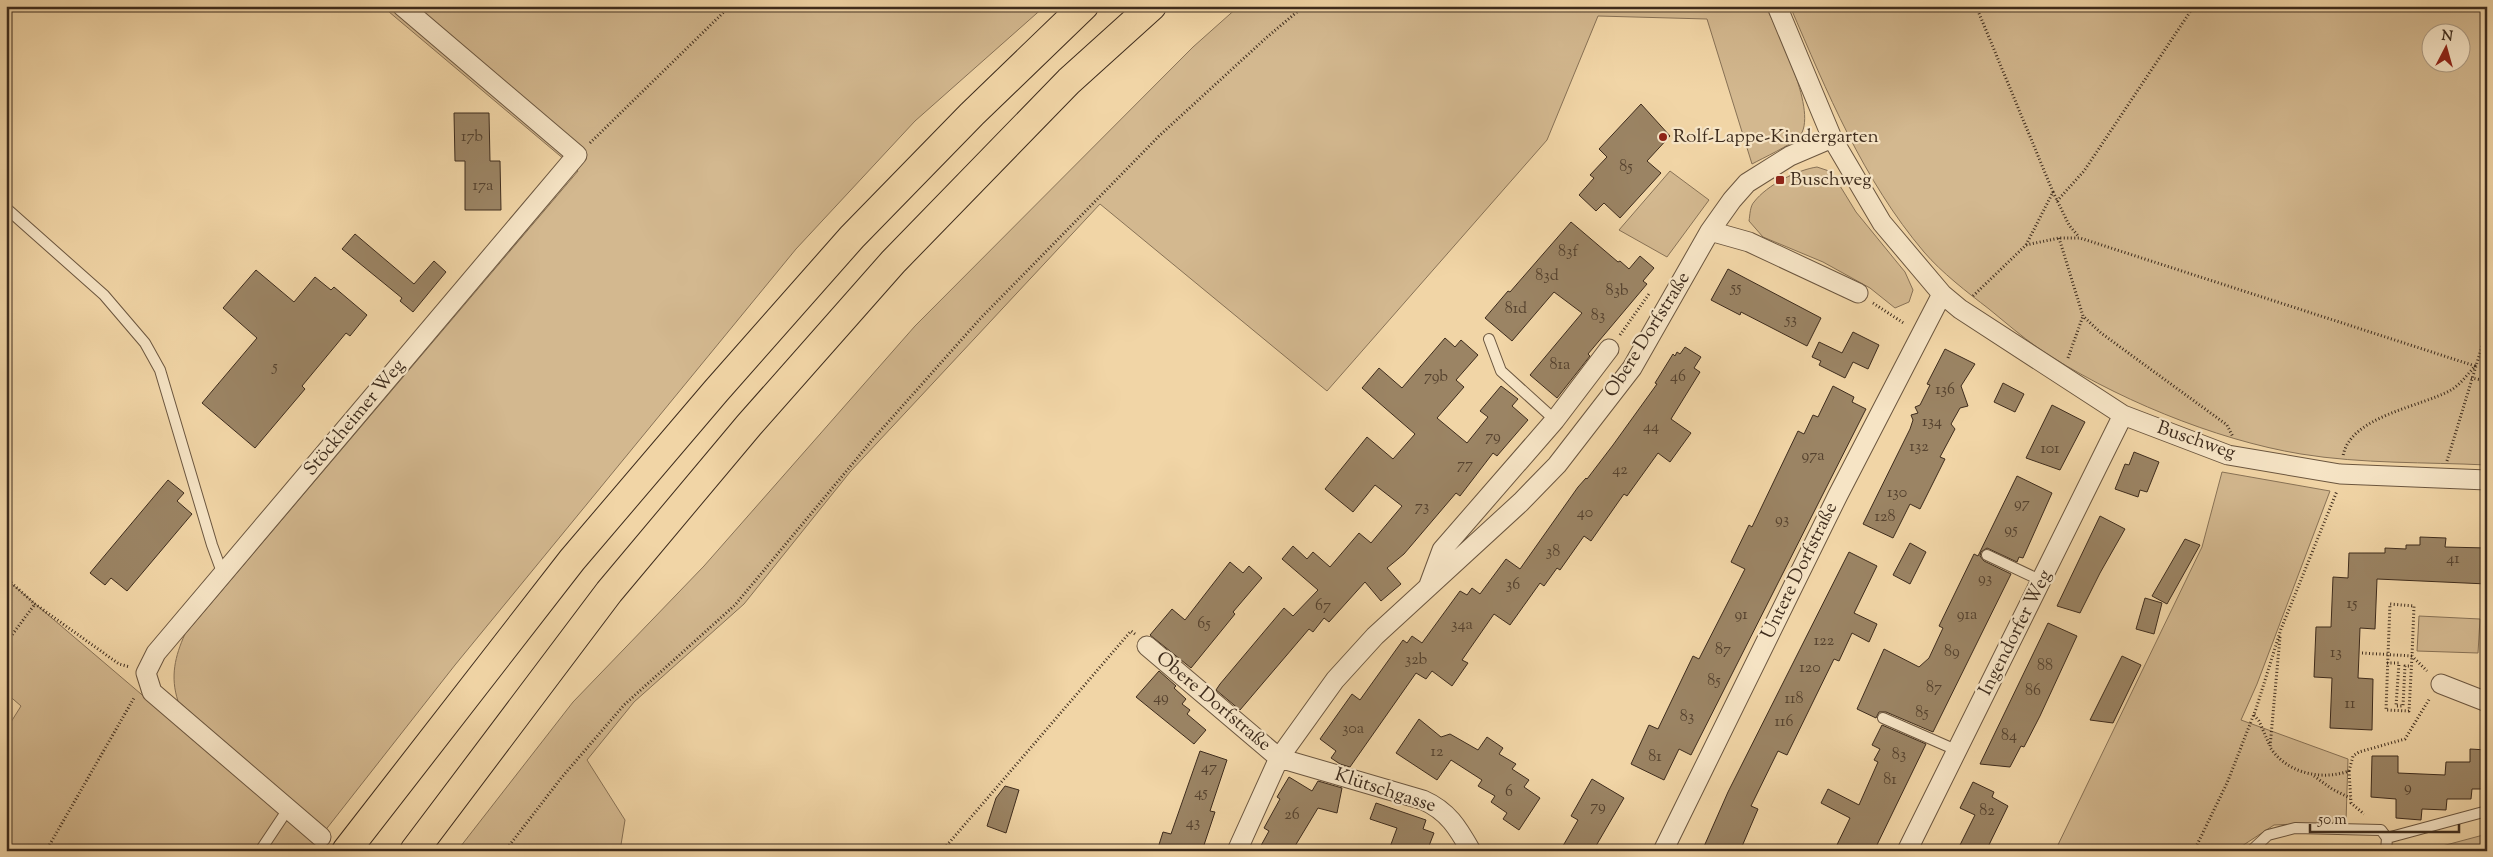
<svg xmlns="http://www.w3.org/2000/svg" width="2493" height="857" viewBox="0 0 2493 857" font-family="'Sorts Mill Goudy',serif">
<rect width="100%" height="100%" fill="#f1d5a6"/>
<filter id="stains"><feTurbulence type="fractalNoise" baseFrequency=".004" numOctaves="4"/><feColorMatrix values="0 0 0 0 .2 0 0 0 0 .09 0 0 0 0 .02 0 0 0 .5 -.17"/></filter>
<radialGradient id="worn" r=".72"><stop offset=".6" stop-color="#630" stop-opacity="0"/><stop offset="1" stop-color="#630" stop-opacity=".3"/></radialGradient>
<path fill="#d3b88f" stroke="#887256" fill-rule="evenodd" d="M 382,6 L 1045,6 L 915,121 L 796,249 L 455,665 L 324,832 L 178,701 C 170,677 175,656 185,634 L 578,171 Z
M 1239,6 L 1766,6 C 1777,32 1820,114 1799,137 C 1791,145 1763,158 1752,164 L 1707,19 L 1598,16 L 1547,140 L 1327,391 L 1100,204 L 850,472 L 744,604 L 634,702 L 587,760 L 625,820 L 620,851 L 457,851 L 573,702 L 704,566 L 915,326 L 1193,47 Z
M 1790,6 L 2487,6 L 2487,465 C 2426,462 2362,464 2301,454 C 2215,440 2111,397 2038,348 C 2021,336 2005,322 1989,309 C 1967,292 1942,273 1924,252 C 1863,180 1827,92 1790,6 ZM 2430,32 L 2460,32 L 2460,62 L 2430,62 Z
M 1817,167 L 1829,171 L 1837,181 L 1856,212 L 1905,272 L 1913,290 L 1909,302 L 1895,308 L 1870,288 L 1823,262 L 1763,237 L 1749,221 C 1750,215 1750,206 1754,202 C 1767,185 1797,170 1817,167 Z
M 1670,171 L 1709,200 L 1667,257 L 1619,230 Z
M 2222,472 L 2330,491 L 2257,684 L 2241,720 L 2348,759 L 2346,822 L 2274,825 L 2242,846 L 2240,851 L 2055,851 L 2202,547 Z
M 6,579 L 316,843 L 310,851 L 6,851 L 6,730 L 21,706 L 6,693 Z
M 2419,616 L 2480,619 L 2478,653 L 2417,651 Z
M 2487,834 L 2487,851 L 2431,851 L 2431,849 Z"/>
<path fill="#9b8464" stroke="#3e2c1d" d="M 1641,104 L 1670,136 L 1647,161 L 1661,173 L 1620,218 L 1604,203 L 1596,211 L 1579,195 L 1594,178 L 1590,175 L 1607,157 L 1599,149 Z
M 454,113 L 489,113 L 490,161 L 500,161 L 501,210 L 465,210 L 465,161 L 455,161 Z
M 1571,222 L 1618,262 L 1620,261 L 1629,269 L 1640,256 L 1654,268 L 1643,281 L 1647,284 L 1588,354 L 1590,356 L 1557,398 L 1530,375 L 1582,313 L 1554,292 L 1512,341 L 1485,318 L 1508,291 L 1510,292 Z
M 355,234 L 414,284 L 434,261 L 446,272 L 413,312 L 400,301 L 402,298 L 342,249 Z
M 1728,269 L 1821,318 L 1807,346 L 1741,312 L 1740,315 L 1711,300 Z
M 256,270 L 294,302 L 315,277 L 331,290 L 334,287 L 367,315 L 350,336 L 346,333 L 302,386 L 305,389 L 255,448 L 202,403 L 257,338 L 223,308 Z
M 1853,332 L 1879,345 L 1868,369 L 1853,362 L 1845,378 L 1819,365 L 1821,361 L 1812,357 L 1819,342 L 1842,353 Z
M 1445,338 L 1455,347 L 1461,340 L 1478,355 L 1456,380 L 1464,387 L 1437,418 L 1467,443 L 1488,417 L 1480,411 L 1501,386 L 1518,399 L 1512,406 L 1528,420 L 1497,456 L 1493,453 L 1460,496 L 1456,493 L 1404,554 L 1387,568 L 1401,584 L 1381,601 L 1365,582 L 1329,622 L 1324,618 L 1313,632 L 1309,629 L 1240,710 L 1216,690 L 1220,684 L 1284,608 L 1293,616 L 1318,590 L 1282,559 L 1293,546 L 1307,559 L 1313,552 L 1330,567 L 1359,533 L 1371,543 L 1402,506 L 1375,485 L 1353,512 L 1325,489 L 1367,437 L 1393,459 L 1415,434 L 1362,388 L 1379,368 L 1402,388 Z
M 1685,347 L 1701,357 L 1694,368 L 1700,372 L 1671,419 L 1691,433 L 1670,462 L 1658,453 L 1627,496 L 1624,494 L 1619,501 L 1591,541 L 1584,536 L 1560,570 L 1557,568 L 1544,586 L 1540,583 L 1510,625 L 1494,614 L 1462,660 L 1468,663 L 1452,686 L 1432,671 L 1426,679 L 1416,673 L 1350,767 L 1340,764 L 1331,758 L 1336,751 L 1320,739 L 1352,694 L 1360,700 L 1403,640 L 1407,643 L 1412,636 L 1422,643 L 1460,591 L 1467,595 L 1472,588 L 1480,594 L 1506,559 L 1520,569 L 1578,487 L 1586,478 L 1587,479 L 1613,445 L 1657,384 L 1655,383 L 1673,354 L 1675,356 L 1677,352 L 1680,354 Z
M 1945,349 L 1975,364 L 1961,386 L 1968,406 L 1960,408 L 1951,424 L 1955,429 L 1940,457 L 1945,459 L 1920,509 L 1910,504 L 1893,538 L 1863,524 L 1910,429 L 1913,420 L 1911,415 L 1918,413 L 1915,407 L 1920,405 L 1930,385 L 1927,384 Z
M 2003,383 L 2024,394 L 2015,412 L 1994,402 Z
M 1833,386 L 1854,397 L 1852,402 L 1866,409 L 1691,755 L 1679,749 L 1664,780 L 1631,764 L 1649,725 L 1658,729 L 1693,656 L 1699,659 L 1745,569 L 1731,562 L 1749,525 L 1752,527 L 1798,431 L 1804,434 L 1813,415 L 1818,417 Z
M 2052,405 L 2085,422 L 2060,470 L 2026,458 Z
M 2134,452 L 2159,462 L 2147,492 L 2140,490 L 2138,497 L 2115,489 L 2125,464 L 2129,465 Z
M 2017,476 L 2052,493 L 2023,558 L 2019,557 L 2017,562 L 1987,548 L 1981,552 L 1980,556 L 1984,561 L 2011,574 L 1933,732 L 1886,712 L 1879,712 L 1876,718 L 1857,709 L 1884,649 L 1919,667 L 1929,658 L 1943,628 L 1939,626 L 1974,554 L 1978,556 Z
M 168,480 L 184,493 L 177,501 L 192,514 L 127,591 L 111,578 L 105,585 L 90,573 Z
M 2100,516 L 2125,529 L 2100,573 L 2080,613 L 2057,606 Z
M 2420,537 L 2446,538 L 2445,547 L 2487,548 L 2487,584 L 2377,579 L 2375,629 L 2360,628 L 2359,654 L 2358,678 L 2373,679 L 2372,730 L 2330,728 L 2332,678 L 2314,677 L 2316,627 L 2331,627 L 2333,577 L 2348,578 L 2349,553 L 2385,553 L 2385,548 L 2406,549 L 2406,545 L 2420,545 Z
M 2185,539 L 2200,545 L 2167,604 L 2152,596 Z
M 1910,543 L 1926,552 L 1910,584 L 1893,575 Z
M 1849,552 L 1877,566 L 1854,613 L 1877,624 L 1869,642 L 1852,633 L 1839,661 L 1834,659 L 1787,755 L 1778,751 L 1751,806 L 1758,809 L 1740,851 L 1702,851 L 1728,792 Z
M 1230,562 L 1243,573 L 1249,566 L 1262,578 L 1233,612 L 1235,614 L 1191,668 L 1150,635 L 1172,609 L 1185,620 Z
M 2145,598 L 2162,603 L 2154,634 L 2136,629 Z
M 2048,623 L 2077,636 L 2040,716 L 2024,747 L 2021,746 L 2010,767 L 1980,764 Z
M 2122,656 L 2141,665 L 2113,723 L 2090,720 Z
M 1159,671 L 1176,686 L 1174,688 L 1186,699 L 1182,704 L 1190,710 L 1187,714 L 1206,730 L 1194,744 L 1136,697 Z
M 1419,719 L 1441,737 L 1450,734 L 1478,750 L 1487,737 L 1503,748 L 1499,754 L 1516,764 L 1512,769 L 1529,780 L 1524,787 L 1540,798 L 1519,830 L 1503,819 L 1507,813 L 1491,802 L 1495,796 L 1478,786 L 1482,780 L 1451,760 L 1437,780 L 1396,753 Z
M 1882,725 L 1926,744 L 1874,851 L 1834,851 L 1850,818 L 1821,803 L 1828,789 L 1859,805 L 1878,762 L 1874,760 L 1880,749 L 1872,745 Z
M 2470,749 L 2487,750 L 2487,789 L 2472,789 L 2471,799 L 2447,799 L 2446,810 L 2422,809 L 2421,820 L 2396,818 L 2396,799 L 2371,797 L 2372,756 L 2398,756 L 2398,773 L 2445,775 L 2446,762 L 2470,762 Z
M 1200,751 L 1227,760 L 1210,811 L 1215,812 L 1202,851 L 1157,851 L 1163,832 L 1171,834 Z
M 1289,777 L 1312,791 L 1318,781 L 1342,788 L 1337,813 L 1318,808 L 1292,851 L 1258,851 L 1269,831 L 1264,828 L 1280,799 L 1277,797 Z
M 1592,779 L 1624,798 L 1593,851 L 1560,851 L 1578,820 L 1571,816 Z
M 1973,782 L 1994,792 L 1992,797 L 2008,806 L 1986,851 L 1957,851 L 1975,815 L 1960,808 Z
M 1005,786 L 1019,790 L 1006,833 L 987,826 L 996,798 Z
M 1376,803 L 1426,820 L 1423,829 L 1434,833 L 1427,851 L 1400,851 L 1390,847 L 1397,828 L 1370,819 Z"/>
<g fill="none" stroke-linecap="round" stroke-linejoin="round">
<defs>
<path id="service" d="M 6,208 L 104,295 L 145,343 L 160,370 L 212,545 L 223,575
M 1489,339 L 1501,371 L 1555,420
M 1987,555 L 2042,581
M 1883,718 L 1956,750
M 2387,838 L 2487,811
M 260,851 L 288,809
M 2251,851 L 2268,835 L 2295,828 L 2381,830 L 2387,838 L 2386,851"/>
<path id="minor" d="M 1777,6 L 1832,138 L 1882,223 L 1942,294 L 1960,309 L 2123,415 L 2228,455 L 2340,474 L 2487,480
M 1710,231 L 1749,242 L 1858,293
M 1429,585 L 1442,550 L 1555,420 L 1609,349
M 1147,646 L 1279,758 L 1423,800 C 1448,811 1458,828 1471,851
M 2441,684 L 2487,702
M 321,837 L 152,692 L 146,673 L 156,653 L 577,155 L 402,6
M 1237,851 L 1279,758 L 1335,680 L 1375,636 L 1521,502 L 1557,465 L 1632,368 L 1710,231 L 1732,200 L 1747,183 L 1790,156 L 1832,138
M 1663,851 L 1838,495 L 1942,294
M 1907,851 L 2123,415"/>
<path id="motorway" d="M 346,851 L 572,560 L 716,391 L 852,237 L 972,114 L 1084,6
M 414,851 L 609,592 L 749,425 L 893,262 L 1069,81 L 1152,6"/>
</defs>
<use href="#service" stroke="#6b563f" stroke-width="12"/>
<use href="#minor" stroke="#6b563f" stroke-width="21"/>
<use href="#motorway" stroke="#3e2c1d" stroke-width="30"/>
<path stroke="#3e2c1d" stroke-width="3" stroke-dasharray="1 2.5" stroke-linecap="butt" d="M 590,143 L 730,6
M 2053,192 L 2069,225 L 2079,237
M 2057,201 L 2084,171 L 2194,6
M 2059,238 L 2083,316 L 2101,333 L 2227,425 L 2233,437
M 2026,245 L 2059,238 L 2080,238 L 2475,366 C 2468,374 2460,385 2451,390 C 2421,407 2350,416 2343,456
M 1973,296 L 2026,245 L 2053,192 L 1976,6
M 1873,303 L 1905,324
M 1620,335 L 1649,294
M 2068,358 L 2083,316
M 2471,378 L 2487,381
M 2447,461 L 2487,330
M 6,578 L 35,604 L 119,664 L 130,667
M 2280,637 L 2270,747 C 2286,773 2321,781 2349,771 L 2353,756 L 2359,752 L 2405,739 L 2430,698
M 6,643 L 35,604
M 2362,653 L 2412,656 L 2409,711 L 2386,710 L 2388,655 L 2390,604 L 2414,606 L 2412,656 L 2427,671
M 2387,663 L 2399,663 L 2396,706 L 2403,706 L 2405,666 L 2411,666
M 2254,715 L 2259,721 L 2270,746
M 2349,771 L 2351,803 L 2364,814
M 2314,776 L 2332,789 L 2350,798
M 46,851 L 134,698
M 505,851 L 562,777 L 624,705 L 735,605 L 874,438 L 979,320 L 1159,136 L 1266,38 L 1304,6
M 942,851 L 1131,631 L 1135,634
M 2194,851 L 2227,783 L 2256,709 L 2281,629 L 2337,491"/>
<use href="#service" stroke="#f6e4c5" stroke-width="10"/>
<use href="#minor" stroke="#f6e4c5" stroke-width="19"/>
<use href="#motorway" stroke="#f1d5a6" stroke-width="28"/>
</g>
<g fill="#8f2418" stroke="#f6e4c5" stroke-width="2">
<circle cx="1663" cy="137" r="5"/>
<rect x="1775" y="175" width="10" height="10" rx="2.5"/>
</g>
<g text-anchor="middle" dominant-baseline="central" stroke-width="4.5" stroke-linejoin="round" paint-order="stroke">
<g font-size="16" fill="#55422f">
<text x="472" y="137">17b</text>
<text x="1626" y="167">85</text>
<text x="483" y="186">17a</text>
<text x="1568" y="252">83f</text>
<text x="1547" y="276">83d</text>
<text x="1736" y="288">55</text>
<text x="1617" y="291">83b</text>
<text x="1516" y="309">81d</text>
<text x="1598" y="316">83</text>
<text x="1791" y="320">53</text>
<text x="1560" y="365">81a</text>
<text x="275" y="367">5</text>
<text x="1436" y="377">79b</text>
<text x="1678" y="377">46</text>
<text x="1945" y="390">136</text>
<text x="1932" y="422">134</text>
<text x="1651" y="427">44</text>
<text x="1493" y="437">79</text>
<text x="1919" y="447">132</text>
<text x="2050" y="449">101</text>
<text x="1813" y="456">97a</text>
<text x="1465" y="465">77</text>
<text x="1620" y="470">42</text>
<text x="1897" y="493">130</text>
<text x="2022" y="504">97</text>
<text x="1422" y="507">73</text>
<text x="1585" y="513">40</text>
<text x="1885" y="517">128</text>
<text x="1782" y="520">93</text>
<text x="2011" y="530">95</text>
<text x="1553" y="552">38</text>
<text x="2453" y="559">41</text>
<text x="1985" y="579">93</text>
<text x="1513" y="585">36</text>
<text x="2352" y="604">15</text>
<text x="1323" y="606">67</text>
<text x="1741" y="615">91</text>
<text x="1967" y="615">91a</text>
<text x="1204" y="624">65</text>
<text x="1462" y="625">34a</text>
<text x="1824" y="641">122</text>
<text x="1723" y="650">87</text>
<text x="1952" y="652">89</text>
<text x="2336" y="653">13</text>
<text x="1416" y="660">32b</text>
<text x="2045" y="666">88</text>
<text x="1810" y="668">120</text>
<text x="1714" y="681">85</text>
<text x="1934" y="688">87</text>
<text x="2033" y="691">86</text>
<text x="1161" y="698">49</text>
<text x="1794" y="699">118</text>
<text x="2350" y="704">11</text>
<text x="1922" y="713">85</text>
<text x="1687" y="717">83</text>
<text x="1784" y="722">116</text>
<text x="1353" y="729">30a</text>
<text x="2009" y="736">84</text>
<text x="1437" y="752">12</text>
<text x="1899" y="755">83</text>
<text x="1655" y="757">81</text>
<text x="1209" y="768">47</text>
<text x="1890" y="780">81</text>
<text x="2408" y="788">9</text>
<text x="1509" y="792">6</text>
<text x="1201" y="793">45</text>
<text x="1598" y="807">79</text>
<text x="1987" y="811">82</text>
<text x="1292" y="815">26</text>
<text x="1193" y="823">43</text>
</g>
<g font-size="19" fill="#3e2c1d" stroke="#f6e4c5" text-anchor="start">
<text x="1673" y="137">Rolf-Lappe-Kindergarten</text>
<text x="1790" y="180">Buschweg</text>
</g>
<g font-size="19" fill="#3e2c1d" stroke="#f6e4c5">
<text transform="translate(1648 335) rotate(-58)">Obere Dorfstraße</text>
<text transform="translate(355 418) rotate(-50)">Stöckheimer Weg</text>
<text transform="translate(2196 441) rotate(19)">Buschweg</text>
<text transform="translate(1800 571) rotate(-64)">Untere Dorfstraße</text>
<text transform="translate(2016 633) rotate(-63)">Ingendorfer Weg</text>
<text transform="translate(1213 702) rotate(40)">Obere Dorfstraße</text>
<text transform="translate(1385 791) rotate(18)">Klütschgasse</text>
</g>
</g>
<rect width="2493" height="857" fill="none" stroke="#f1d5a6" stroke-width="25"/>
<rect x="8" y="8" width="2478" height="842" fill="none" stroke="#3e2c1d" stroke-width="2.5"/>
<rect x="12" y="12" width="2468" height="832" fill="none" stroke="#3e2c1d"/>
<g transform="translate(2446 48) rotate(6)"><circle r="24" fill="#f6e4c5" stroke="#ac9a82"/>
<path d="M0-4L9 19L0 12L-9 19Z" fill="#8f2418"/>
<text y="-8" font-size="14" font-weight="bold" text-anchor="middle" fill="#3e2c1d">N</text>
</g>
<path d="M2310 824v8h149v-8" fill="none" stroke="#3e2c1d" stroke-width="2.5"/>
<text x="2318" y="824" font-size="15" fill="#3e2c1d" stroke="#f6e4c5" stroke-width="4" paint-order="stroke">50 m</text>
<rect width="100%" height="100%" filter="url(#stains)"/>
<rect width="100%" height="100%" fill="url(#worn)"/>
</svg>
